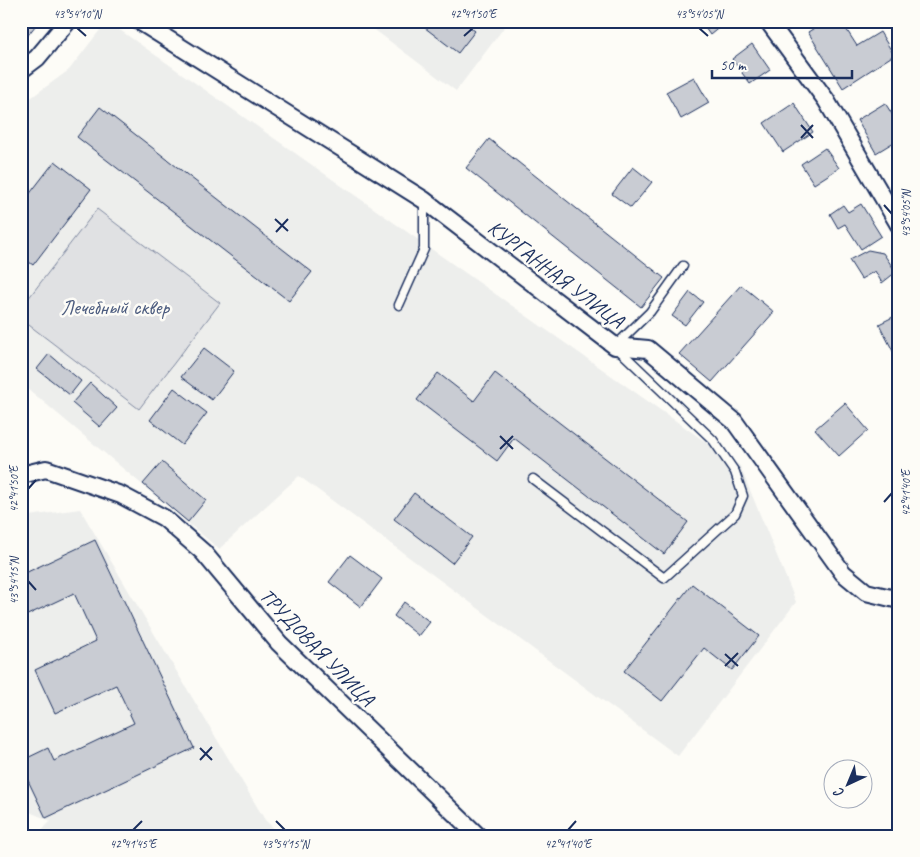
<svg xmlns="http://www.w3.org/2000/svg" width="920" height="857" viewBox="0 0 920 857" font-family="Caveat,sans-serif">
<rect width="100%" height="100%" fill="#fdfcf7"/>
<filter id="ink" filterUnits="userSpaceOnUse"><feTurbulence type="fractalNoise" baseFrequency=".02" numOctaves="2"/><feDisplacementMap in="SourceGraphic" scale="10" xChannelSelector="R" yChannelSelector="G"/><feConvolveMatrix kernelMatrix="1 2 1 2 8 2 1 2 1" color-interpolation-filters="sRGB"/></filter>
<g filter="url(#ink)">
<path fill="#edeeec" d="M 107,21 L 740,466 L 796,602 L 678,756 L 299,476 L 219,549 L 21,383 L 21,105 L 69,70 Z
M 363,21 L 509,21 L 456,91 Z
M 80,509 L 265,820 L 282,836 L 36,836 L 51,821 L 27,811 L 21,804 L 21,517 Z"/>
<path fill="#e0e1e3" stroke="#7e88a0" d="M 97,209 L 220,303 L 139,409 L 21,319 L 21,308 Z"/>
<path fill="#c9ccd3" stroke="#1b2f5e" d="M 21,21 L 39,21 L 21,44 Z
M 416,21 L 462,21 L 475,31 L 458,53 Z
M 700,21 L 727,21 L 710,35 Z
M 826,21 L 841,21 L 857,46 L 880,32 L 894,55 L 843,88 L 808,32 Z
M 752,44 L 770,70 L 750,84 L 732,59 Z
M 694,77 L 709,103 L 681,119 L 666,92 Z
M 794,103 L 813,132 L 783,152 L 764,123 Z
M 885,103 L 899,125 L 899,139 L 876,153 L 857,120 Z
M 100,107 L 312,272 L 289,301 L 77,137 Z
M 489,139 L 664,278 L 641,307 L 466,168 Z
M 825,148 L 839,168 L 814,184 L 801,164 Z
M 55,161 L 91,189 L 33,265 L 21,256 L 21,205 Z
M 633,167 L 652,182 L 631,208 L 612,194 Z
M 861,204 L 881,236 L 861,249 L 845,224 L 838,228 L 830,214 L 843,205 L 848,212 Z
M 868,250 L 883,253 L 896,272 L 882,283 L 875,271 L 861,279 L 849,260 Z
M 741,285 L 774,312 L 712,382 L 679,354 Z
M 690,292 L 703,302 L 685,325 L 672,316 Z
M 899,314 L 899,355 L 896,357 L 879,324 Z
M 204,348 L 234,371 L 212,400 L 181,377 Z
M 49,354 L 81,381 L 70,395 L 37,369 Z
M 438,373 L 474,401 L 495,373 L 688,522 L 664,554 L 514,438 L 497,461 L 417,400 Z
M 90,383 L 117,408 L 100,427 L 72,403 Z
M 174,388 L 207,413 L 182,445 L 150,420 Z
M 845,403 L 868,430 L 839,456 L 815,429 Z
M 162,462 L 206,500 L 188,522 L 143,484 Z
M 414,493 L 472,537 L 452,563 L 394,519 Z
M 95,540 L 194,748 L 46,818 L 21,766 L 21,761 L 48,748 L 54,761 L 134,723 L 116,685 L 55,713 L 35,670 L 96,641 L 74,593 L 21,618 L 21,575 Z
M 350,555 L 382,579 L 361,607 L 329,582 Z
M 692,584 L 759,636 L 732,670 L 704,648 L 662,701 L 624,671 Z
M 404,602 L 430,622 L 419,636 L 394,616 Z"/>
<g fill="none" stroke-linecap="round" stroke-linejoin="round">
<defs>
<path id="lane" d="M 399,305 L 424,249 L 424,200
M 533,479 L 664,578 L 735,514 L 743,496 L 735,472 L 713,440 L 615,346 L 650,312 L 683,266"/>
<path id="street" d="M 139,21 L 424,200 L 615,346 L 648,349 L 734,421 L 843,573 L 866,592 L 899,600
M 768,21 L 826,100 L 899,225
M 21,70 L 37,58 L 68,21
M 21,475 L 46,469 L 121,495 L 164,518 L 203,552 L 279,643 L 478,836"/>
</defs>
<use href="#lane" stroke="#1b2f5e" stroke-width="11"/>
<use href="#street" stroke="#1b2f5e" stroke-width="20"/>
<use href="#lane" stroke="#fdfcf7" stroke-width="8"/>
<use href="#street" stroke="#fdfcf7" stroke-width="16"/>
</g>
</g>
<path fill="none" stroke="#1b2f5e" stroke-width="2" d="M 77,28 L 86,36M 699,28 L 708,36M 464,36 L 473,28M 801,125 L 813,138M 801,138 L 813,125M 884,205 L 892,214M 275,219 L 288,231M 276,232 L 288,219M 500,436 L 513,449M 500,449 L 513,436M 28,489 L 36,480M 884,502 L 892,493M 28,581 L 36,590M 725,654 L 738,666M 725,666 L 738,653M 200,748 L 212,760M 200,760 L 212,747M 276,821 L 285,830M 133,830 L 142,821M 568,830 L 576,821"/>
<g text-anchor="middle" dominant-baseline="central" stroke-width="5" stroke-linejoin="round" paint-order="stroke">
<g font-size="21" fill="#1b2f5e" stroke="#fdfcf7">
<text transform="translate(556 274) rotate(37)">КУРГАННАЯ УЛИЦА</text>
<text transform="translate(317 647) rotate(46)">ТРУДОВАЯ УЛИЦА</text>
</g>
<g font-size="21" fill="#4c5c7f" stroke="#fdfcf7">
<text x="115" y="307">Лечебный сквер</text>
</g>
</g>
<rect width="920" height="857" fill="none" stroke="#fdfcf7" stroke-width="55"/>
<g transform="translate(848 784) rotate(224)"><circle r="24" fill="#fdfcf7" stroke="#a3aaba"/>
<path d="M0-4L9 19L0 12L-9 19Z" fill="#1b2f5e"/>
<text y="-8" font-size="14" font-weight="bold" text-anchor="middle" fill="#1b2f5e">С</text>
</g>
<path d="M712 70v8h140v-8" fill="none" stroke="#1b2f5e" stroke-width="2.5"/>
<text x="720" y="70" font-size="15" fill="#1b2f5e" stroke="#fdfcf7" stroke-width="4" paint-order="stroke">50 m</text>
<rect x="28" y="28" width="864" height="802" fill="none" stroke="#1b2f5e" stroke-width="2"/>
<g font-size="12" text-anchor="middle" fill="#1b2f5e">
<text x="77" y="18">43°54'10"N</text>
<text x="473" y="18">42°41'50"E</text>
<text x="699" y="18">43°54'05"N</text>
<text transform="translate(906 214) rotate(-90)" y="4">43°54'05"N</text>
<text transform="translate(14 489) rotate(-90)" y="4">42°41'50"E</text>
<text transform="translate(906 493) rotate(-90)" y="4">42°41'40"E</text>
<text transform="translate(14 581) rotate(-90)" y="4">43°54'15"N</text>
<text x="133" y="848">42°41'45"E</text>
<text x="285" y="848">43°54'15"N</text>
<text x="568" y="848">42°41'40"E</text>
</g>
</svg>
